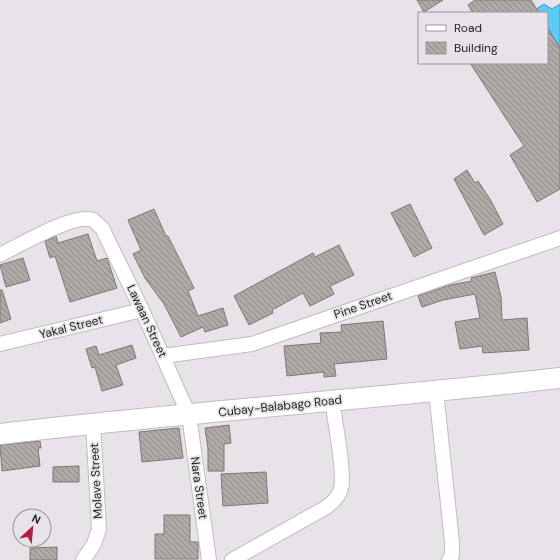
<svg xmlns="http://www.w3.org/2000/svg" width="560" height="560" viewBox="0 0 560 560" font-family="'DM Sans',sans-serif">
<defs>
<pattern id="building-back-hatch" width="6" height="6" patternUnits="userSpaceOnUse"><rect width="6" height="6" fill="#b0aaa7"/><path d="M-1 5l2 2M0 0l6 6M5-1l2 2" fill="none" stroke="#8f8a88"/></pattern>
</defs>
<rect width="100%" height="100%" fill="#e7e3e9"/>
<path fill="#5cccf4" stroke="#4a98b4" d="M 544,4 L 552,9 L 560,4 L 560,48 L 547,27 L 547,13 L 539,13 L 536,9 Z"/>
<path fill="url(#building-back-hatch)" stroke="#7c7774" d="M 417,0 L 443,0 L 424,12 Z
M 475,0 L 531,0 L 539,13 L 473,13 L 468,5 Z
M 547,27 L 560,48 L 560,189 L 537,202 L 510,155 L 524,146 L 470,63 L 547,63 Z
M 467,170 L 475,183 L 478,181 L 490,199 L 503,224 L 484,235 L 454,179 Z
M 410,204 L 432,248 L 414,257 L 391,213 Z
M 154,209 L 166,236 L 168,236 L 194,288 L 188,291 L 198,316 L 223,308 L 228,325 L 205,332 L 203,327 L 181,337 L 164,304 L 145,278 L 133,254 L 141,250 L 128,220 Z
M 88,234 L 97,261 L 107,258 L 117,288 L 70,302 L 55,256 L 50,258 L 45,241 L 56,236 L 58,243 Z
M 339,245 L 354,275 L 330,286 L 334,294 L 310,306 L 303,293 L 272,310 L 273,313 L 249,325 L 234,296 L 313,253 L 315,257 Z
M 23,258 L 30,280 L 6,287 L 0,265 Z
M 495,272 L 501,297 L 502,320 L 527,318 L 529,350 L 483,353 L 482,346 L 460,349 L 455,322 L 480,318 L 475,294 L 443,300 L 422,307 L 418,296 L 450,285 L 472,281 L 471,278 Z
M 0,290 L 2,290 L 11,319 L 0,323 Z
M 383,321 L 387,359 L 334,364 L 336,376 L 324,377 L 324,372 L 287,376 L 284,346 L 321,343 L 320,333 L 342,332 L 341,325 Z
M 132,345 L 136,358 L 116,365 L 123,385 L 102,391 L 95,367 L 92,368 L 86,349 L 96,346 L 99,355 Z
M 229,425 L 231,443 L 224,444 L 224,471 L 208,471 L 208,449 L 205,428 Z
M 179,428 L 183,458 L 142,462 L 139,432 Z
M 40,441 L 41,448 L 38,448 L 40,466 L 2,471 L 0,445 Z
M 79,466 L 79,482 L 53,482 L 53,467 Z
M 266,472 L 268,503 L 223,506 L 221,474 Z
M 164,515 L 190,515 L 190,542 L 198,542 L 198,559 L 155,559 L 155,534 L 164,534 Z
M 57,547 L 57,560 L 30,560 L 30,548 Z"/>
<g fill="none" stroke-linecap="round" stroke-linejoin="round">
<defs>
<path id="street" d="M 0,255 C 18,246 75,212 93,220 C 96,222 99,226 102,228 L 142,310 L 189,415 L 209,560
M 0,344 L 142,310
M 163,356 L 252,344 L 560,238
M 436,391 L 452,542 L 452,556 L 449,560
M 83,560 L 94,544 L 99,529 L 93,423
M 232,560 L 325,508 C 333,502 338,498 341,489 C 345,473 335,421 332,401"/>
<path id="secondary" d="M 0,434 C 186,412 374,399 560,378"/>
</defs>
<use href="#street" stroke="#c0bcc1" stroke-width="16"/>
<use href="#secondary" stroke="#c0bcc1" stroke-width="22"/>
<use href="#street" stroke="#fff" stroke-width="14"/>
<use href="#secondary" stroke="#fff" stroke-width="20"/>
</g>
<g text-anchor="middle" dominant-baseline="central" stroke-width="3.5" stroke-linejoin="round" paint-order="stroke">
<g font-size="12" fill="#1f1e20" stroke="#e7e3e9">
<text transform="translate(363 305) rotate(-19)">Pine Street</text>
<text transform="translate(147 321) rotate(65)">Lawaan Street</text>
<text transform="translate(71 327) rotate(-14)">Yakal Street</text>
<text transform="translate(280 406) rotate(-6)">Cubay-Balabago Road</text>
<text transform="translate(96 481) rotate(-93)">Molave Street</text>
<text transform="translate(199 488) rotate(82)">Nara Street</text>
</g>
</g>
<rect x="418" y="12" width="130" height="52" fill="#e7e3e9" stroke="#979499"/>
<rect x="426" y="25" width="20" height="6" fill="#ffffff" stroke="#979499"/>
<text x="454" y="32" font-size="12" fill="#1f1e20">Road</text>
<rect x="426" y="42" width="20" height="12" fill="url(#building-back-hatch)" stroke="#979499"/>
<text x="454" y="52" font-size="12" fill="#1f1e20">Building</text>
<g transform="translate(32 528) rotate(26)"><circle r="19" fill="#e7e3e9" stroke="#979499"/>
<path d="M0-3L7 15L0 10L-7 15Z" fill="#b11e40"/>
<text y="-6" font-size="11" font-weight="bold" text-anchor="middle" fill="#1f1e20">N</text>
</g>
</svg>
